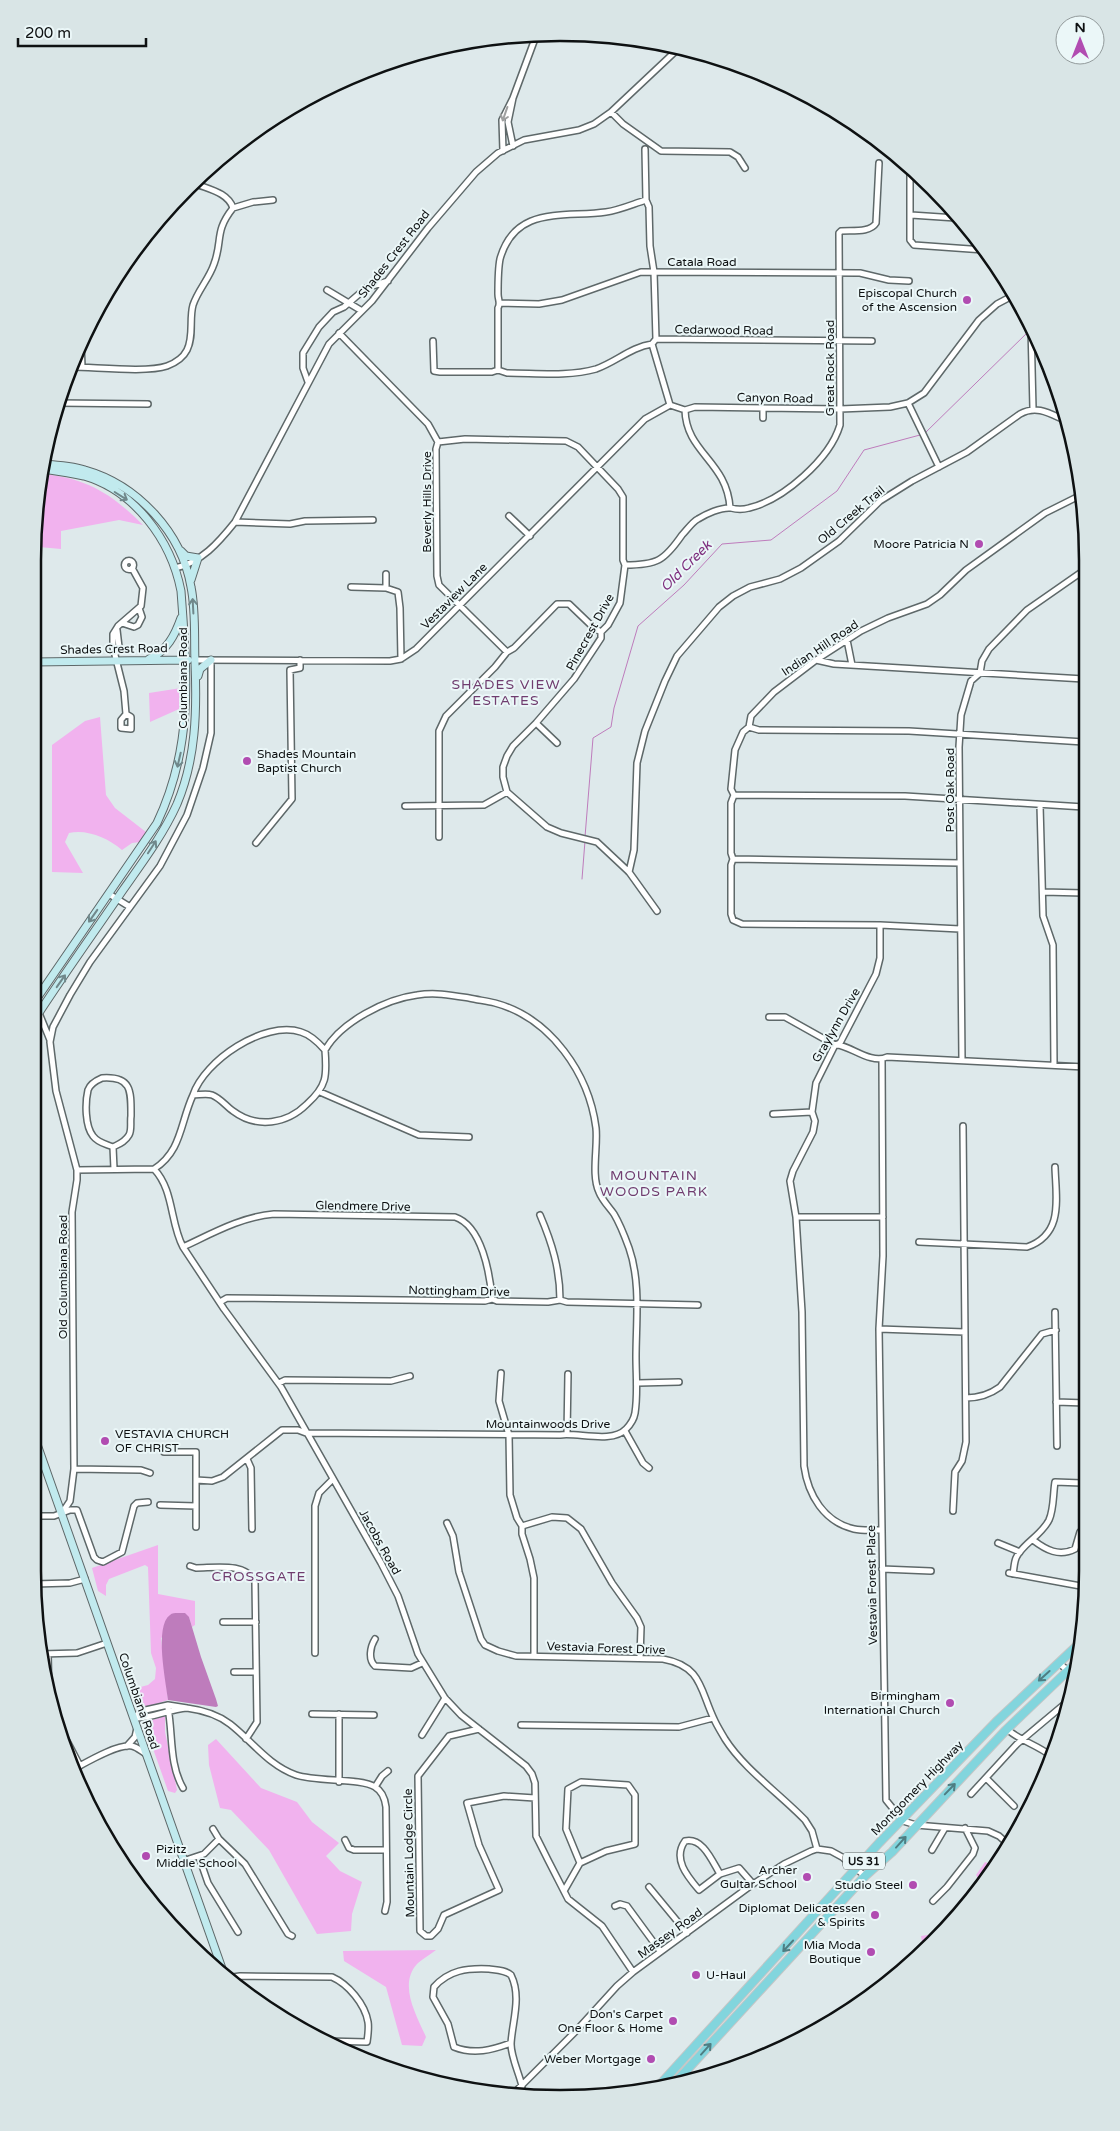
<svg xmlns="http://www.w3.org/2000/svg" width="1120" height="2131" viewBox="0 0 1120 2131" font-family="'Varela Round',sans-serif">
<rect width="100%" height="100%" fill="#dee9eb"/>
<path fill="#f1b2ee" d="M 42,474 C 87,478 112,494 143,525 L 119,520 L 61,531 L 61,549 L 39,547 L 34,544 L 34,526 Z
M 181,688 L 179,709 L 150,722 L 149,693 Z
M 100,717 L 106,795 L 115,808 L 146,832 L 140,842 L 132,843 L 122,850 C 108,838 87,829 69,833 L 65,842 L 83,873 L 52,872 L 52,745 L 85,721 Z
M 158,1545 L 158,1594 L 195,1601 L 195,1625 L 192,1627 L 189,1617 L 161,1638 L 168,1700 L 143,1708 L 139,1706 L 133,1689 L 148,1685 L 155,1679 L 156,1668 L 151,1653 L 148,1567 L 145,1565 L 109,1579 L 106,1585 L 106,1596 L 98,1591 L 92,1568 Z
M 165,1716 L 165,1732 L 177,1790 L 175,1793 L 168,1791 L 146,1729 L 146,1722 Z
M 216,1739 L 261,1788 L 297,1802 L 312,1822 L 339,1843 L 326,1856 L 340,1871 L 362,1882 L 352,1914 L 351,1931 L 317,1934 L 269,1850 L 231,1810 L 220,1808 L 209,1765 L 208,1745 Z
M 985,1862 L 990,1864 L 992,1871 L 983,1886 L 976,1875 Z
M 958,1916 L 924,1952 L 921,1936 L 940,1933 L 950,1919 Z
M 436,1950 C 430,1955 422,1959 417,1964 C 398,1985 417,2016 426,2037 L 422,2046 L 402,2045 L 386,1987 L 344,1961 L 343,1951 Z"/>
<path fill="#be7cbc" d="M 178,1613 L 185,1613 L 189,1617 L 201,1657 L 216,1699 L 218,1706 L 216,1707 L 168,1700 C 166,1682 154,1626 170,1615 C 172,1613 175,1613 178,1613 Z"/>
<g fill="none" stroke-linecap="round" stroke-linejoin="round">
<path stroke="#be7cbc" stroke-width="1" d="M 924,434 L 1028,332
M 585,837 L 593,738 L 611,727 L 614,708 L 638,626 L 684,585 L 722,544 L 771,540 L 837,491 L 864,450 L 920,435
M 582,879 L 585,841"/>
<defs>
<path id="street" d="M 769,78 L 770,81
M 513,98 L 536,36
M 611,112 L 623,124 L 661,151 L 730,152 L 738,157 L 745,168
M 645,149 L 646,200 L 649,207 L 650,246 L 654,272 L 656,339
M 503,151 L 502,120 L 513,98 L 508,122 L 513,146
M 910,166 L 910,240 L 914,245 L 984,250
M 194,183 C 207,189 228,192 233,208
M 233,208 L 253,202 L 273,200
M 911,215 L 956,218
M 327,290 L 362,311
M 500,303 L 539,304 L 562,300 L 641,272 L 860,273 L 889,280 L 909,281
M 1031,327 L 1033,409
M 339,333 L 428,424 L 438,442 L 436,449 L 437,576 L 439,585 L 507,652
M 433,341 L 434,371 L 440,372 L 492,372 L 498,370 L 507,373 C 536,373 568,377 596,369 C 616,362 631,347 652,344 L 656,339 L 872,341
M 81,342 L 82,367
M 652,344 L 670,405
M 72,367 C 95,367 147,373 167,366 C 175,363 183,358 187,350 C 194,336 189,319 193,305 C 198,290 209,279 214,264 C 223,240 214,232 233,208
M 498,370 L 498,308 C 501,303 498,300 498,294 C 498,284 498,269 500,259 C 515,205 564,218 606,212 C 620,210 633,204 646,200
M 308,382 L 303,368 L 303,353 L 319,327 L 333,312 L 344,307 L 366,288 L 388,281
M 58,403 L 148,404
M 908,403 L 939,467
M 670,405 L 685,410 L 695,407 L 840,409 L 890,407 L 908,403 L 924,393 L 979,320 L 997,304 L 1014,295
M 763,408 L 763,418
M 685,410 C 686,453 727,461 730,508
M 438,442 L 465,439 L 566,441 L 578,447 L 618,489 L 623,497 L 623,560 L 625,565 L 620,603 L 608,625 L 601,632 L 601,638 L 574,679 L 536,723 L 513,746 L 507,756 L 503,767 L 503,777 L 507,792 L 547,827 L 561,833 L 597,842 L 629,872 L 657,911
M 509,516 L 530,536
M 235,522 L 290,524 L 305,521 L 373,520
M124.5 565a4.5 4.5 0 1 1 9 0a4.5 4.5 0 1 1-9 0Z
M 625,565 C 657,565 664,561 682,535 C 687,530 692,522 698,519 C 706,514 721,507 731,508 C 738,510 742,510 749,508 C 783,500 830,459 840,425 L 839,233 L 841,231 C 852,230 870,233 876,223 L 879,163
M 175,568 C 201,563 219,542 235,522 L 329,344 L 372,301 L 428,228 L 476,172 L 498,153 L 524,140 L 579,130 L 594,124 L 611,112 L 679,48
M 351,587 L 386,588 L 398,592 L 400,608 L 401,659
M 386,588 L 386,574
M 122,623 L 134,627 L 138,625 L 142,617 L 139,608
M 847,640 L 852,665
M 116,653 L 119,647 L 117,630
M 195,660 L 390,661 L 401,659 L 416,649 L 645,419 L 670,405
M 816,660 L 834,664 L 1084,679
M 126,714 L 131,717 L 131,729 L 121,728 L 121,720 L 126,714 L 124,691 L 113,647 L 113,634 L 118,626 L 141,606 L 143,588 L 132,568
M 536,723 L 557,743
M 749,727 L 759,730 L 909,731 L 1084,742
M 734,795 L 905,796 L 1084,807
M 1040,805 L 1043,916 L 1053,945 L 1054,1065
M 405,806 L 484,805 L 507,792
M 439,837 L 439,731 L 446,716 L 495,667 L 507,652 L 514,648 L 557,604 L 569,604 L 594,628 L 601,632
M 256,843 L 292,799 L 290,670 L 300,668 L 300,660
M 733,859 L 960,863
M 629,872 L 634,850 L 637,763 L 645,731 L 665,681 L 677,656 L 719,607 L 733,596 L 750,587 L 780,579 L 801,568 L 839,541 L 880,501 L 912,481 L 967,452 L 1020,414 C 1036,405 1049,413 1064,420
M 1043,892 L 1084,893
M 109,894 L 130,907
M 880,925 L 880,958 L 876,974 L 840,1043 L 835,1045 L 816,1083 L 812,1112 L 815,1121 L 813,1132 L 793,1171 L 790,1181 L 796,1217 L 802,1312 L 804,1466 C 808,1495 824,1522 854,1529 C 863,1531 873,1530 882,1530
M 960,929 L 880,925 L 742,924 L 733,920 L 731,914 L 731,865 L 733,859 L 731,853 L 731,803 L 734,795 L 731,789 L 735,750 L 743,732 L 749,727 L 751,716 L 774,692 L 816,660 L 861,631 L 888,618 L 927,604 L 940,595 L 966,570 L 1045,513 L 1083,494
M 39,1013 L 50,1040
M 769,1017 L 785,1017 L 835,1045 C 847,1043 870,1065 887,1057 L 1085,1067
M 882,1060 L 883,1256 L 879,1329 L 886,1800 L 903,1821 L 916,1825 L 988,1831 L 999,1836 L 1008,1844
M 962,1060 L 959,747 L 961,715 L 971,681 L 980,673 L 982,661 L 989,649 L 1027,610 L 1083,571
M 102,1078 C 132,1076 131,1091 131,1116 C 130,1122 132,1130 129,1135 C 125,1142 119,1144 113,1147 C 106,1144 98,1143 93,1136 C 85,1126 85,1103 88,1090 C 90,1084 95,1081 102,1078 Z
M 320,1092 L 419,1135 L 469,1137
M 773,1114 L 812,1112
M 113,1147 L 114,1169
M 154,1169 C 182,1151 180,1123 193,1095 C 199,1095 206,1093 212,1095 C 220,1098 226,1106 233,1111 C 257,1129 287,1124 307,1104 C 327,1086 327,1076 325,1050 C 318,1042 311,1035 301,1032 C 264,1020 204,1061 193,1095
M 77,1170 L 154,1169 C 174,1190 170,1223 183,1247 L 224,1309 L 281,1387 L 381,1563 L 398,1596 L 418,1654 L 445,1698 L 461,1715 L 526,1766 L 532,1774 L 535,1783 L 536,1836 L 548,1860 L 568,1899 L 602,1926 L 633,1972
M 540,1215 C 552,1243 560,1269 560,1300
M 796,1217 L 883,1217
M 919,1242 L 1027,1247 C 1064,1234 1056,1199 1055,1167
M 183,1247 C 213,1233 241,1217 274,1214 L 455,1217 C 482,1226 490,1274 492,1299
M 220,1302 L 227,1298 L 485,1301 L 492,1299 L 497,1301 L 548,1302 L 560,1300 L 567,1302 L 698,1305
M 1055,1312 L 1057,1446
M 879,1329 L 965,1332
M 501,1373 L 499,1401 L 509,1435 L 510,1495 L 517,1518 L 522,1526 L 522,1534 L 530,1559 L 534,1578 L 534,1656
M 279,1383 L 285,1380 L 391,1381 L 410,1376
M 638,1383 L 679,1382
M 966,1398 C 979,1398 989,1395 1000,1387 L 1042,1334 L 1056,1330
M 1056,1402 L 1086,1403
M 625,1431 L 643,1463 L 649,1468
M 567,1434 L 568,1374
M 164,1452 L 196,1452 L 196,1527
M 247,1459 L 251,1468 L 252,1529
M 74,1469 L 141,1470 L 150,1473
M 196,1480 L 212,1481 L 223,1477 L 282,1430 L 298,1430 L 306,1433 L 560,1435 C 577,1432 612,1444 626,1429 C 630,1425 634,1419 635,1413 C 638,1394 636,1376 636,1357 C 636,1322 641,1282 629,1248 C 625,1237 620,1224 614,1214 C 609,1207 602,1200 599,1192 C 591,1175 598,1147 596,1128 C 589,1074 551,1018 495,1003 C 487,1001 478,1000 469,998 C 451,995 435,992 417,995 C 386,999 341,1022 325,1050
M 160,1505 L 196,1506
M 953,1511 L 955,1472 L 962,1461 L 966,1442 L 963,1126
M 62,1513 L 70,1501 L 74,1469 L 72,1212 L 77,1180 L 77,1170 L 56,1091 L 50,1042 L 53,1027 L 70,995 L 90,962 L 160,866 L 187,815 L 203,768 L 211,733 L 211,660
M 33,1516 L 54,1516 L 70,1510 L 77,1510 L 94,1557 L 97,1560 L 103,1562 L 122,1552 L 134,1506 L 137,1503 L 148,1502
M 447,1523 L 453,1536 L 459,1572 L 481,1639 L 485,1645 L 498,1651 L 516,1656 L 663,1659 C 702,1666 700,1690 714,1719 C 717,1726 721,1732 725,1739 C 744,1769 780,1794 805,1820 L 812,1831 L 817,1849
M 522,1526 L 552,1517 L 567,1518 L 581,1529 L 612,1583 L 637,1618 L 641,1627 L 640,1658
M 1033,1540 C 1046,1550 1059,1557 1075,1549 L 1080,1532
M 998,1543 L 1020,1552
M 190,1566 L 196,1568 C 215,1568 246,1562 255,1582 L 257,1722 L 246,1739
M 882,1569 L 931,1571
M 1009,1573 L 1086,1587
M 1013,1574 C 1014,1569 1014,1563 1016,1558 C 1022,1544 1041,1536 1049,1520 C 1054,1509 1053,1494 1055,1482 L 1082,1483
M 34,1584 L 70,1583 L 85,1579
M 223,1622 L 256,1622
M 375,1639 C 370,1647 368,1660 375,1666 L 411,1668 L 422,1663
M 315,1653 L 315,1506 L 319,1493 L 332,1480
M 41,1654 L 77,1653 L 107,1643
M 48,1654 L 49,1699
M 1059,1663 L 1075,1677
M 234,1672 L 256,1672
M 168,1705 L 187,1708 C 169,1709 152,1719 134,1718 L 141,1711 Z
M 168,1708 C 173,1734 169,1764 183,1788
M 187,1708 C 202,1710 217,1714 230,1724 C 252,1741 268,1765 296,1775 C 317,1782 361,1778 375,1787 C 382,1791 385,1799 386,1807 L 387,1902 L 385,1911
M 312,1714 L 374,1715
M 339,1714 L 339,1782
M 55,1718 L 80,1766
M 521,1725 L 679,1727 L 713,1718
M 479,1729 L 449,1736 L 418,1776 L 420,1931 L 426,1936 L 431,1936 L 438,1929 L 444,1915 L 499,1890 L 479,1845 L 467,1803 L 504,1796 L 535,1798
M 1007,1729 C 1020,1741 1038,1745 1051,1756
M 422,1735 L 445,1698
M 127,1746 L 135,1737 L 137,1728
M 74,1769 C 87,1762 117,1744 132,1746 C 137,1747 141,1751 146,1754
M 986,1778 L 1014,1806
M 375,1787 L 382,1776 L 388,1771
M 971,1794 L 1017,1744 L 1067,1702 L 1070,1702
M 213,1829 L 219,1839 L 245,1864 L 288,1934 L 292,1936
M 345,1840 L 349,1848 L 354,1850 L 386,1850
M 932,1850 L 945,1828
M 199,1857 L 208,1883 L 238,1932
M 183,1861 L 204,1854 L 219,1839
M 720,1874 L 699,1890 C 688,1877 672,1859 685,1841 C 703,1837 712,1861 720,1874 L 739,1868 L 753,1884
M 649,1887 L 687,1933
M 564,1891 L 580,1863 L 606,1851 L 635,1844 L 635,1795 L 628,1785 L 581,1782 L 568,1789 L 566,1829 L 580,1863
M 933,1901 L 947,1887 L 973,1854 L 975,1848 L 965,1828
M 615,1906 L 620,1904 L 627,1906 L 660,1951
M 226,1978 L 240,1976 L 332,1977 C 348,1984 365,2004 368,2022 C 369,2028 368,2035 367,2042 L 326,2041
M 511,2043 C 492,2050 474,2055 454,2047 L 448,2024 L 433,1997 L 434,1987 C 449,1970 467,1968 489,1969 C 497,1970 505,1970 511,1975 C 522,1997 512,2022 511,2044 C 511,2057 519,2073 522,2086
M 512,2095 L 576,2031 L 617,1986 L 633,1972 L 753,1884 L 784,1864 L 811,1851 L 817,1849 L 831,1851 L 842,1857 L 865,1876"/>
<path id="secondary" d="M 181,551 L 186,556 L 198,558 L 191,580
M 149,659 C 167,651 175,635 181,618
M 33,662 L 188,660
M 198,676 L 200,669 L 211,660
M 33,1004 L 157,823 C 194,745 187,674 181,591 C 171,540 135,491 84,476 C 71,473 57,471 43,469
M 33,1022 C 62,977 93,934 123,890 C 142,863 163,835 177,804 C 196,759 197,711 195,663 C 194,638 196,611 191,587 C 182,533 138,485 85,470 C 72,466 58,465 44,464
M 33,1433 L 225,1977"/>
<path id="primary" d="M 673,2085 L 865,1876 L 892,1852 L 1006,1730 L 1077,1662
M 656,2089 L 879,1843 L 996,1722 L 1080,1643"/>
</defs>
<use href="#street" stroke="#5e6869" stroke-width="8"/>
<use href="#secondary" stroke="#5e6869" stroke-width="9"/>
<use href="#primary" stroke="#c5c6c6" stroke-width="10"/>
<use href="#street" stroke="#fff" stroke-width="5"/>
<use href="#secondary" stroke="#c1eaee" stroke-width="7"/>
<use href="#primary" stroke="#82d5dd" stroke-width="8"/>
</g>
<defs><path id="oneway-shaft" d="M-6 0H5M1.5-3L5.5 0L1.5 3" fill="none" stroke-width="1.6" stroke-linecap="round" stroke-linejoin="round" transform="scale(1.25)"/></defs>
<use stroke="#9fa0a0" href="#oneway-shaft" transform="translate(505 114) rotate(109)"/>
<g stroke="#70888b">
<use href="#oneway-shaft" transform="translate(121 496) rotate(32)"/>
<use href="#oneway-shaft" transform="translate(193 606) rotate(-93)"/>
<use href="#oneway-shaft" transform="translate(179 760) rotate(103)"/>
<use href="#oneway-shaft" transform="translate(152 847) rotate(-57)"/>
<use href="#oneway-shaft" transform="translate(93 916) rotate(125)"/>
<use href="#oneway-shaft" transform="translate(61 981) rotate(-55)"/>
</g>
<g stroke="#4e7d82">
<use href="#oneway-shaft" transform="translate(1044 1676) rotate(138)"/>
<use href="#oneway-shaft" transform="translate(950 1789) rotate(-46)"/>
<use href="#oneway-shaft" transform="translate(901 1842) rotate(-48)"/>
<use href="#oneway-shaft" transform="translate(788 1946) rotate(133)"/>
<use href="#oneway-shaft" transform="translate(706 2049) rotate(-48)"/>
</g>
<g fill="#b14cb1" stroke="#ebf7f8" stroke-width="2">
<circle cx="967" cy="300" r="5"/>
<circle cx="979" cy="544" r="5"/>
<circle cx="247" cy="761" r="5"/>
<circle cx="105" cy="1441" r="5"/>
<circle cx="950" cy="1703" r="5"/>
<circle cx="146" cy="1856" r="5"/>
<circle cx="807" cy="1877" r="5"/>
<circle cx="913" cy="1885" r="5"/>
<circle cx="875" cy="1915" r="5"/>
<circle cx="871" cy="1952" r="5"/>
<circle cx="696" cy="1975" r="5"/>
<circle cx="673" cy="2021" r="5"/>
<circle cx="651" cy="2059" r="5"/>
</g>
<g text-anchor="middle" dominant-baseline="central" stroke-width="4" stroke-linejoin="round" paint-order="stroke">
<rect fill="#ebf7f8" stroke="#505657" stroke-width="1" x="843" y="1852.5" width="42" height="17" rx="4"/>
<g font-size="11" font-weight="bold" fill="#0e1112">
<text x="864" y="1861">US 31</text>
</g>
<g font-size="12" fill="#0e1112" stroke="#ebf7f8">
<text transform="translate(394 254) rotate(-52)">Shades Crest Road</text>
<text x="702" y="262">Catala Road</text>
<text transform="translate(724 330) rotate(1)">Cedarwood Road</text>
<text transform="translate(830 368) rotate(-90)">Great Rock Road</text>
<text transform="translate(775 398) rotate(1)">Canyon Road</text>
<text transform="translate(427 502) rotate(-90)">Beverly Hills Drive</text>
<text transform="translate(851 515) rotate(-40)">Old Creek Trail</text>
<text transform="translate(454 596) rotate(-45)">Vestaview Lane</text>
<text transform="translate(590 632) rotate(-61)">Pinecrest Drive</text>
<text transform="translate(820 648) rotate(-34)">Indian Hill Road</text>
<text transform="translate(114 649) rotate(-1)">Shades Crest Road</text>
<text transform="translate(183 678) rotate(-90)">Columbiana Road</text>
<text transform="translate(950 790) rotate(-90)">Post Oak Road</text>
<text transform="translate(836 1025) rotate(-60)">Graylynn Drive</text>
<text transform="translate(363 1206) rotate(1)">Glendmere Drive</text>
<text transform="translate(63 1277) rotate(-90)">Old Columbiana Road</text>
<text transform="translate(459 1291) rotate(1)">Nottingham Drive</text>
<text x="548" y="1424">Mountainwoods Drive</text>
<text transform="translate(380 1542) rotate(61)">Jacobs Road</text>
<text transform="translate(872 1585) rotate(-91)">Vestavia Forest Place</text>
<text transform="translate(606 1648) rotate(2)">Vestavia Forest Drive</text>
<text transform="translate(139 1701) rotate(71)">Columbiana Road</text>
<text transform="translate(917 1788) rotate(-46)">Montgomery Highway</text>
<text transform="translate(409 1853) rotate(-91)">Mountain Lodge Circle</text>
<text transform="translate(670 1933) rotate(-36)">Massey Road</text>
</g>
<g font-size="12" fill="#0e1112" stroke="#ebf7f8" text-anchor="end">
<text x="957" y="293">Episcopal Church<tspan x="957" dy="14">of the Ascension</tspan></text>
<text x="969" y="544">Moore Patricia N</text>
<text x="257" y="754" text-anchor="start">Shades Mountain<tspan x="257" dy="14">Baptist Church</tspan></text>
<text x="115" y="1434" text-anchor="start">VESTAVIA CHURCH<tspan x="115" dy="14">OF CHRIST</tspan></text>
<text x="940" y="1696">Birmingham<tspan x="940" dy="14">International Church</tspan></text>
<text x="156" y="1849" text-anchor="start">Pizitz<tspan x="156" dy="14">Middle School</tspan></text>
<text x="797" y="1870">Archer<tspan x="797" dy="14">Gultar School</tspan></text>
<text x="903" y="1885">Studio Steel</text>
<text x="865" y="1908">Diplomat Delicatessen<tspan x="865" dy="14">&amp; Spirits</tspan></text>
<text x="861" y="1945">Mia Moda<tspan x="861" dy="14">Boutique</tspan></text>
<text x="706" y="1975" text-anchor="start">U-Haul</text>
<text x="663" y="2014">Don's Carpet<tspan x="663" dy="14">One Floor &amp; Home</tspan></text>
<text x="641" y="2059">Weber Mortgage</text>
</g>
<g font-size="14" font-style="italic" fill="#7e2f7e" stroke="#ebf7f8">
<text transform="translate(686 566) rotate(-45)">Old Creek</text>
</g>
<g font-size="14" letter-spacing="1" fill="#703d6f" stroke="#ebf7f8">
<text x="506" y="684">SHADES VIEW<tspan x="506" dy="16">ESTATES</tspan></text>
<text x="654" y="1175">MOUNTAIN<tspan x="654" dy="16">WOODS PARK</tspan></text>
<text x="259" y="1576">CROSSGATE</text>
</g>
</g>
<path d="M0 0H1120V2131H0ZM560 41H560A519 519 0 0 1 1079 560V1571A519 519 0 0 1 560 2090H560A519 519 0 0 1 41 1571V560A519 519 0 0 1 560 41Z" fill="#d9e5e6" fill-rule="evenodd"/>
<path fill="none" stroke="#0e1112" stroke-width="2.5" d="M560 41H560A519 519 0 0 1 1079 560V1571A519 519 0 0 1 560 2090H560A519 519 0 0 1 41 1571V560A519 519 0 0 1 560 41Z"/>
<g transform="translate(1080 40)"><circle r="24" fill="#ebf7f8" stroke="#939b9c"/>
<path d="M0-4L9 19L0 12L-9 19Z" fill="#b14cb1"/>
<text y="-8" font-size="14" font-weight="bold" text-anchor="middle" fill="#0e1112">N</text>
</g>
<path d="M18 38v8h128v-8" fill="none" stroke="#0e1112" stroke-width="2.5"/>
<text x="25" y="38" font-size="15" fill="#0e1112" stroke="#ebf7f8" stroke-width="4" paint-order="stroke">200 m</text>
</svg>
